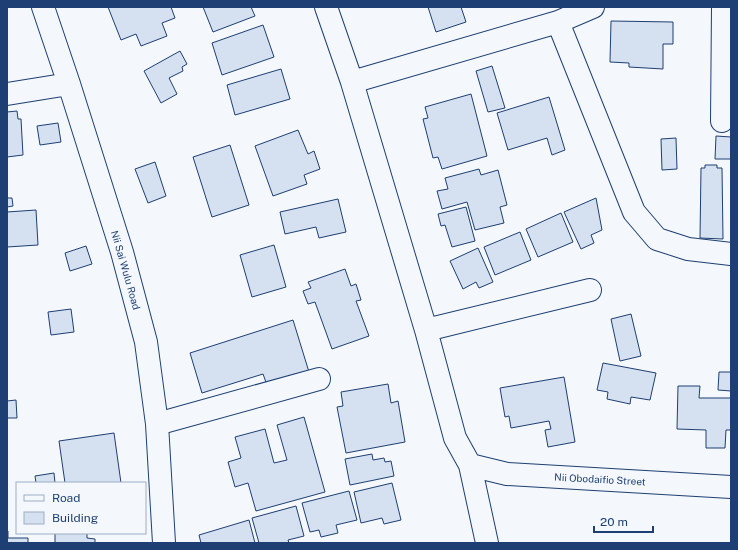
<svg xmlns="http://www.w3.org/2000/svg" width="738" height="550" viewBox="0 0 738 550" font-family="'Public Sans',sans-serif">
<rect width="100%" height="100%" fill="#f4f7fb"/>
<path fill="#d5e0f0" stroke="#1d3f73" d="M 108,7 L 171,7 L 175,18 L 162,23 L 167,36 L 141,46 L 136,34 L 121,40 Z
M 203,7 L 251,7 L 255,16 L 213,32 Z
M 428,7 L 461,7 L 466,22 L 436,32 Z
M 611,21 L 673,22 L 673,44 L 663,44 L 663,69 L 629,67 L 629,63 L 610,62 Z
M 263,25 L 274,57 L 222,75 L 212,43 Z
M 180,51 L 187,64 L 182,67 L 183,71 L 169,78 L 177,94 L 161,103 L 144,71 Z
M 492,66 L 505,108 L 488,112 L 476,71 Z
M 281,69 L 290,99 L 235,115 L 227,85 Z
M 471,94 L 487,156 L 442,169 L 438,157 L 433,158 L 423,119 L 428,118 L 425,107 Z
M 549,97 L 565,150 L 552,155 L 547,138 L 508,150 L 497,113 Z
M 17,111 L 18,119 L 21,119 L 23,155 L 7,157 L 7,112 Z
M 58,123 L 61,142 L 40,145 L 37,126 Z
M 298,130 L 308,154 L 314,151 L 320,169 L 304,175 L 307,184 L 273,196 L 255,146 Z
M 716,136 L 731,137 L 731,159 L 715,159 Z
M 676,138 L 677,169 L 662,170 L 661,139 Z
M 230,145 L 249,205 L 212,217 L 193,157 Z
M 155,162 L 166,196 L 148,203 L 135,169 Z
M 705,165 L 717,165 L 717,168 L 722,168 L 723,239 L 700,238 L 701,168 L 705,168 Z
M 479,169 L 481,175 L 498,170 L 507,205 L 500,207 L 504,223 L 475,230 L 467,202 L 442,209 L 437,191 L 448,189 L 445,178 Z
M 7,198 L 12,198 L 13,206 L 7,207 Z
M 596,198 L 602,230 L 591,235 L 594,243 L 581,249 L 564,212 Z
M 338,199 L 346,232 L 319,238 L 316,227 L 285,234 L 280,212 Z
M 466,207 L 475,241 L 452,247 L 445,225 L 441,226 L 438,214 Z
M 36,210 L 38,245 L 7,247 L 7,212 Z
M 561,213 L 573,242 L 538,257 L 526,229 Z
M 520,232 L 531,260 L 495,275 L 484,247 Z
M 274,245 L 286,287 L 252,297 L 240,255 Z
M 86,246 L 92,264 L 70,271 L 65,253 Z
M 478,248 L 493,282 L 479,288 L 476,282 L 463,289 L 450,261 Z
M 345,269 L 351,286 L 356,284 L 361,300 L 356,301 L 369,336 L 332,349 L 315,302 L 308,304 L 303,291 L 311,288 L 308,282 Z
M 71,309 L 74,332 L 51,335 L 48,312 Z
M 631,314 L 641,356 L 620,361 L 611,319 Z
M 293,320 L 309,372 L 267,385 L 263,374 L 202,393 L 190,353 Z
M 603,363 L 656,373 L 650,400 L 631,397 L 630,404 L 607,399 L 608,392 L 597,390 Z
M 719,372 L 731,372 L 731,391 L 718,390 Z
M 564,377 L 575,442 L 548,447 L 545,430 L 551,429 L 549,421 L 511,428 L 509,416 L 505,417 L 500,388 Z
M 388,384 L 391,403 L 398,401 L 405,442 L 346,453 L 337,407 L 343,406 L 341,392 Z
M 678,386 L 700,386 L 699,398 L 731,398 L 731,430 L 726,430 L 725,448 L 706,448 L 706,430 L 677,429 Z
M 16,400 L 17,418 L 7,418 L 7,401 Z
M 304,417 L 325,492 L 256,511 L 248,483 L 235,487 L 228,462 L 241,458 L 235,437 L 265,429 L 274,463 L 287,460 L 277,425 Z
M 114,433 L 121,483 L 65,483 L 59,441 Z
M 372,454 L 373,460 L 384,458 L 385,462 L 391,461 L 394,476 L 350,485 L 345,459 Z
M 54,473 L 55,483 L 36,483 L 35,476 Z
M 392,483 L 401,520 L 384,524 L 382,518 L 361,523 L 354,492 Z
M 349,491 L 357,520 L 336,525 L 338,533 L 321,537 L 319,530 L 310,532 L 302,503 Z
M 296,506 L 304,536 L 288,540 L 289,543 L 259,543 L 252,518 Z
M 249,520 L 255,543 L 201,543 L 199,535 Z
M 7,531 L 8,531 L 8,538 L 28,538 L 28,543 L 7,543 Z
M 55,533 L 87,533 L 87,538 L 95,539 L 95,543 L 55,543 Z"/>
<g fill="none" stroke-linecap="round" stroke-linejoin="round">
<defs>
<path id="minor" d="M 43,7 L 69,84 L 122,252 L 146,342 L 157,424 L 164,543
M 326,7 L 352,82 L 426,330 L 455,438 L 470,465 L 487,543
M 558,22 L 634,212 L 657,239 L 688,249 L 731,254
M 352,82 L 558,22 L 593,7
M 7,94 L 69,84
M 722,121 L 723,7
M 426,330 L 590,290
M 157,424 L 319,379
M 470,465 L 507,474 L 731,487"/>
</defs>
<use href="#minor" stroke="#1d3f73" stroke-width="24"/>
<use href="#minor" stroke="#f4f7fb" stroke-width="22"/>
</g>
<g text-anchor="middle" dominant-baseline="central" stroke-width="3" stroke-linejoin="round" paint-order="stroke">
<g font-size="10" fill="#1d3f73" stroke="#f4f7fb">
<text transform="translate(126 270) rotate(74)">Nii Sai Wulu Road</text>
<text transform="translate(600 479) rotate(3)">Nii Obodaifio Street</text>
</g>
</g>
<rect width="738" height="550" fill="none" stroke="#1d3f73" stroke-width="16"/>
<rect x="16" y="482" width="130" height="52" fill="#f4f7fb" stroke="#9eadc5"/>
<rect x="24" y="495" width="20" height="6" fill="#f4f7fb" stroke="#9eadc5"/>
<text x="52" y="502" font-size="12" fill="#1d3f73">Road</text>
<rect x="24" y="512" width="20" height="12" fill="#d5e0f0" stroke="#9eadc5"/>
<text x="52" y="522" font-size="12" fill="#1d3f73">Building</text>
<path d="M594 526v6h59v-6" fill="none" stroke="#1d3f73" stroke-width="2"/>
<text x="600" y="526" font-size="12" fill="#1d3f73" stroke="#f4f7fb" stroke-width="3" paint-order="stroke">20 m</text>
</svg>
